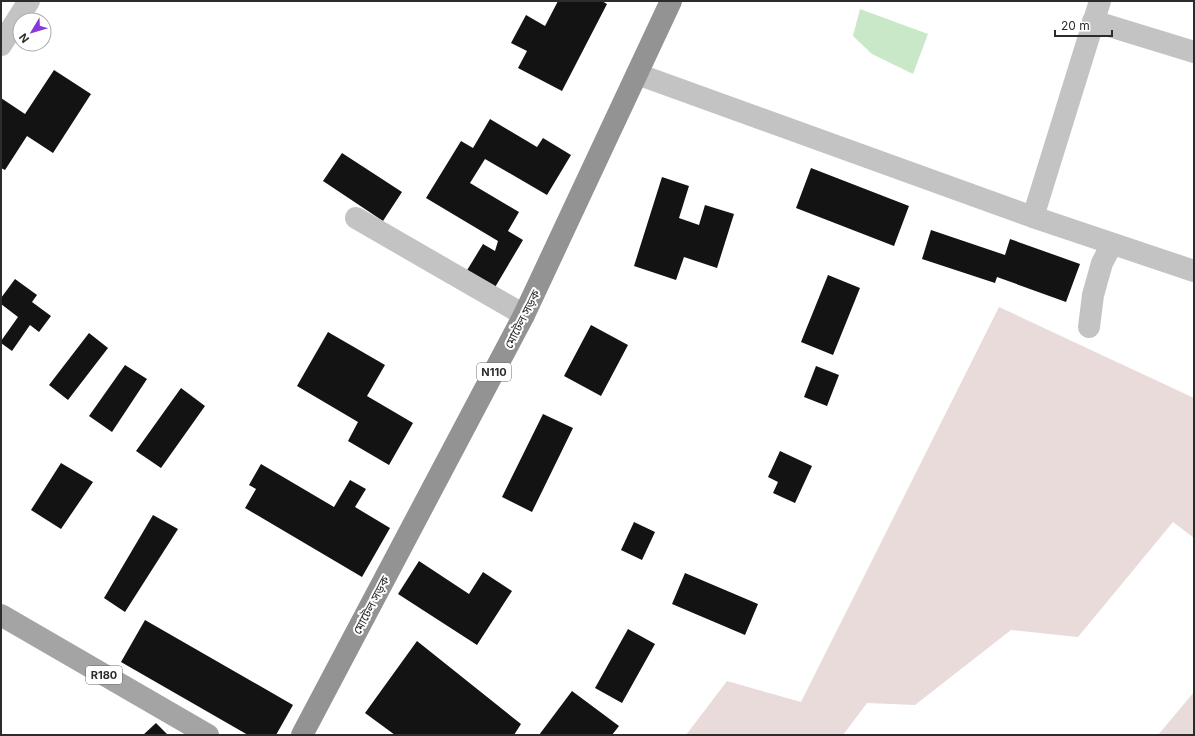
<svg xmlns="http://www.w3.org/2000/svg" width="1195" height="736" viewBox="0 0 1195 736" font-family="Inter,'Noto Sans Bengali',sans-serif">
<rect width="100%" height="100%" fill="#fff"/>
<path fill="#e9dbda" d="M 999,307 L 1194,398 L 1194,538 L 1173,522 L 1078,637 L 1011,630 L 915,705 L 867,703 L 843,735 L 686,735 L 727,681 L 801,702 Z
M 1194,692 L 1194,735 L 1158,735 Z"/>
<path fill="#c9e8c8" d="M 860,9 L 928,34 L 913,74 L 872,54 L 853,36 Z"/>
<path fill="#131313" d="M 558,1 L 602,1 L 607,4 L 562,91 L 518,68 L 527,51 L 511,43 L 526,15 L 545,26 Z
M 54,70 L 91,94 L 53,153 L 27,136 L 5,170 L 1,168 L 1,98 L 25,114 Z
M 490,119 L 537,147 L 543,138 L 571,155 L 547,195 L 485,159 L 470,183 L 519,212 L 508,231 L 523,240 L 494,289 L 466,272 L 483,244 L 495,251 L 498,241 L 426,198 L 461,141 L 473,148 Z
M 342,153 L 402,192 L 383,221 L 323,181 Z
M 811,168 L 909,206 L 894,246 L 796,208 Z
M 662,177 L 689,186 L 679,218 L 699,225 L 705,205 L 734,214 L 717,268 L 684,257 L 676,280 L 634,266 Z
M 931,230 L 1005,255 L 1010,239 L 1080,264 L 1066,302 L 997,277 L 995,283 L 922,259 Z
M 828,275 L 860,288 L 833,355 L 801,342 Z
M 15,279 L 37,295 L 32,302 L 51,316 L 39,332 L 30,325 L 12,351 L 1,343 L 1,341 L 18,317 L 1,304 L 1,298 Z
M 591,325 L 628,345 L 601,396 L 564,376 Z
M 328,332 L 385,365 L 367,396 L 413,423 L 389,465 L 348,441 L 358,422 L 297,386 Z
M 89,333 L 108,348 L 68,400 L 49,385 Z
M 125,365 L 147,379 L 112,432 L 89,416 Z
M 816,366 L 839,375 L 827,406 L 804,397 Z
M 181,388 L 205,406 L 161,468 L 136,451 Z
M 543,414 L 573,428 L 532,512 L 502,497 Z
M 780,451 L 812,466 L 795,503 L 773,493 L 778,482 L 768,477 Z
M 61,463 L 93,482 L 61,529 L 31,510 Z
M 261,464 L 334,507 L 350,480 L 366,489 L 355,507 L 390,528 L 362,577 L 245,508 L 256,489 L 249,485 Z
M 153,515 L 178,529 L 125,612 L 104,598 Z
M 634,522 L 655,532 L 642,560 L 621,550 Z
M 419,561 L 469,594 L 483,572 L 512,591 L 477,645 L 398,594 Z
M 685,573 L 758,604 L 745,635 L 672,604 Z
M 145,620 L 293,705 L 276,735 L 248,735 L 121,662 Z
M 628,629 L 655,644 L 622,703 L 595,688 Z
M 417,641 L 521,724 L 514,735 L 395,735 L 365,713 Z
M 572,691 L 619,726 L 612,735 L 539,735 Z
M 156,723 L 168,735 L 143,735 Z"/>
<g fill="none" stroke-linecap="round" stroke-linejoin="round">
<path stroke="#c3c3c3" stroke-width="22" d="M 1093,21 L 1194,52
M 1,45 L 29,1
M 637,74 L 1033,217 L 1100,1
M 1033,217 L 1194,271
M 356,218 L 524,315
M 1089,327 L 1093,295 L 1102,263 L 1112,244"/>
<path stroke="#a4a4a4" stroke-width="22" d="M 1,615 L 208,735"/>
<path stroke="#939393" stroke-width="22" d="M 302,735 L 524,315 L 671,1"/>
</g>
<g text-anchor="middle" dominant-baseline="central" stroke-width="4" stroke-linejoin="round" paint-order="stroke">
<g fill="#fff" stroke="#6b6b6b" stroke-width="1">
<rect x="477" y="363" width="34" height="18" rx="3"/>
<rect x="86" y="666" width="36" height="18" rx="3"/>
</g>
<g font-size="11" font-weight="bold" fill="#2c2c2c">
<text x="494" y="372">N110</text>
<text x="104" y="675">R180</text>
</g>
<g font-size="12" fill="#2c2c2c" stroke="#fff">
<text transform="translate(522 319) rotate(-63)">মোটেল সড়ক</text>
<text transform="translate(371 605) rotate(-62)">মোটেল সড়ক</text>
</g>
</g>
<rect width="1195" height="736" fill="none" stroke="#2c2c2c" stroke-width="4"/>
<g transform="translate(32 32) rotate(232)"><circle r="19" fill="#ffffff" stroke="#ababab"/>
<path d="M0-3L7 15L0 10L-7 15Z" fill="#8939d9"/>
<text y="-6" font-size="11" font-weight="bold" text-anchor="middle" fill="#2c2c2c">N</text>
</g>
<path d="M1055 30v6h57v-6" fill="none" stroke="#2c2c2c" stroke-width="2"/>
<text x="1061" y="30" font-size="12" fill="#2c2c2c" stroke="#ffffff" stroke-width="3" paint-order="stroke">20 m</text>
</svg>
